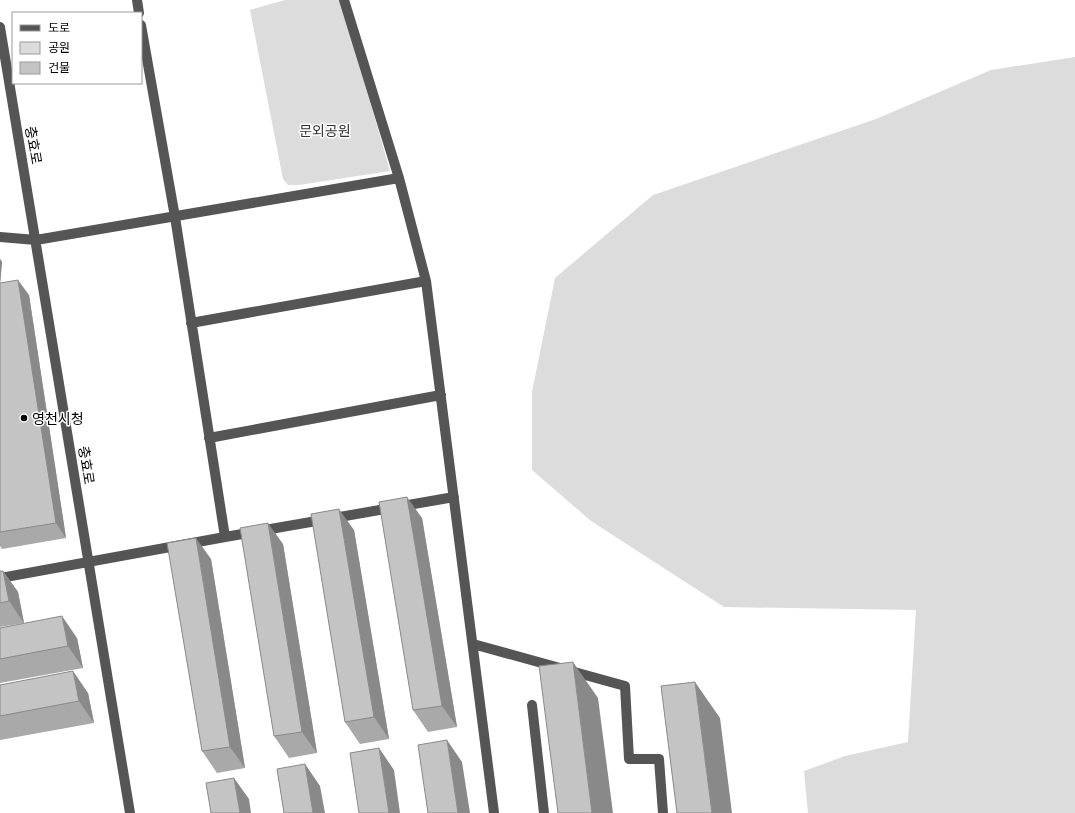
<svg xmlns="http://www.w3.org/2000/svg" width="1075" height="813" viewBox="0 0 1075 813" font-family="Commissioner,'Noto Sans KR',sans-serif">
<rect width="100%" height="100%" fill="#fff"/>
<path fill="#dcdcdc" d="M 285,0 L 341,0 L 390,171 L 299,185 L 288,185 L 283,179 L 250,10 Z
M 1075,57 L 1075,813 L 808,813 L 804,771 L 845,756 L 908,742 L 916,610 L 724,607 L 591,521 L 532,470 L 532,392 L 555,278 L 653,195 L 876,119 L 991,70 Z"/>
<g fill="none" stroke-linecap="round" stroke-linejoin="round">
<path stroke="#555" stroke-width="10" d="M 137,0 L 139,13
M 344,0 L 399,178 L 426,281 L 494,813
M 141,25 L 175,217 L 225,537 L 454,497
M 0,27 L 130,813
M 0,237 L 36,240 L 399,178
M 191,323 L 426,281
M 209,438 L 441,395
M 0,578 L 225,537
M 473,644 L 625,686 L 629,759 L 659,759 L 663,813
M 532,705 L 544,813"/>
</g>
<path fill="#a9a9a9" d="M 0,259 L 2,262 L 0,283 L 29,295 L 66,538 L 2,549 L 0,546 Z
M 422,518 L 457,727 L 428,732 L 413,710 Z
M 354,530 L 389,739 L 360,744 L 345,722 Z
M 283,544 L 317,753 L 289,758 L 274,736 Z
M 211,559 L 245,768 L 217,773 L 202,751 Z
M 0,571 L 3,571 L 18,592 L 24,623 L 0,627 Z
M 0,628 L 77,638 L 83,668 L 0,683 Z
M 0,685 L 88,693 L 94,723 L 0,740 Z"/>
<path fill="#898989" d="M 0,259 L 2,262 L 0,286 Z
M 18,280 L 29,295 L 66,538 L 56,523 Z
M 407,497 L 422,518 L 457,727 L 442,706 Z
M 339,509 L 354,530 L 389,739 L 374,717 Z
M 268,523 L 283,544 L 317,753 L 302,732 Z
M 196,538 L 211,559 L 245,768 L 230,747 Z
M 3,571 L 18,592 L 24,623 L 9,601 Z
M 62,616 L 77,638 L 83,668 L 68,646 Z
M 573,662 L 598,698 L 613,813 L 592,813 Z
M 73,671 L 88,693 L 94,723 L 79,701 Z
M 695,682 L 720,718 L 732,813 L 712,813 Z
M 447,740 L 462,762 L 470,813 L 458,813 Z
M 379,748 L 394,770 L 400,813 L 389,813 Z
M 305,764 L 320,786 L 325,813 L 313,813 Z
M 234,778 L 249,799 L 251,813 L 240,813 Z"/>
<path fill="#c4c4c4" stroke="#898989" d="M 18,280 L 56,523 L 0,532 L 0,283 Z
M 407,497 L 442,706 L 413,710 L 379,502 Z
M 339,509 L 374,717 L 345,722 L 311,514 Z
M 268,523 L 302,732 L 274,736 L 240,528 Z
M 196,538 L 230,747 L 202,751 L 167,543 Z
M 0,571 L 3,571 L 9,601 L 0,603 Z
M 62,616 L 68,646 L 0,659 L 0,628 Z
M 573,662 L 592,813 L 558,813 L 539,666 Z
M 73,671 L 79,701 L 0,716 L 0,685 Z
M 695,682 L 712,813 L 677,813 L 661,686 Z
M 447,740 L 458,813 L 428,813 L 418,745 Z
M 379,748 L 389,813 L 359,813 L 350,753 Z
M 305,764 L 313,813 L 284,813 L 277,769 Z
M 234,778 L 240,813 L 211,813 L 206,783 Z"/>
<circle fill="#000" stroke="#fff" stroke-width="1.5" cx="24" cy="418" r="4"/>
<g text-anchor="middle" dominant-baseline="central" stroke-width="3" stroke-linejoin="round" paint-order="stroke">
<g font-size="14" fill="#333" stroke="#fff">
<text x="325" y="130">문외공원</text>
</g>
<g font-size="14" fill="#000" stroke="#fff">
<text transform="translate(34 145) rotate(80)">충효로</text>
<text transform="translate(87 465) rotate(81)">충효로</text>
</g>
<g font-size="14" fill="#000" stroke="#fff" text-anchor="start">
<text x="32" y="418">영천시청</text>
</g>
</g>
<rect x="12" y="12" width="130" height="72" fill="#ffffff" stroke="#999999"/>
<rect x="20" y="25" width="20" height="6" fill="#555555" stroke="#999999"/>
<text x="48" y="32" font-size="12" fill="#000000">도로</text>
<rect x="20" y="42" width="20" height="12" fill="#dcdcdc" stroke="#999999"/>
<text x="48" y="52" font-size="12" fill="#000000">공원</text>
<rect x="20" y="62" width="20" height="12" fill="#c4c4c4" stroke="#999999"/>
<text x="48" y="72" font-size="12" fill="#000000">건물</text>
</svg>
